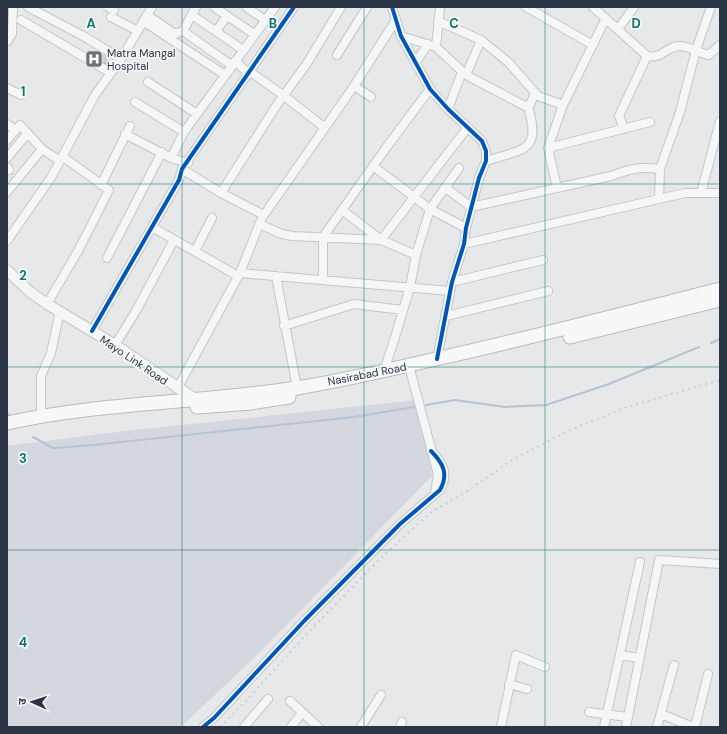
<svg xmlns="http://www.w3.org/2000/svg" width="727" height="734" viewBox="0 0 727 734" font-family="'DM Sans','Noto Sans Devanagari',sans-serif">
<defs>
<filter id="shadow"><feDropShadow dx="2.5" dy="4.5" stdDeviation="0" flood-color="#0004"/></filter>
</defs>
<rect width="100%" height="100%" fill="#e6e8ea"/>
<path fill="#d4d7dd" d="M 418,400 L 432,476 L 257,655 L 181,727 L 7,727 L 7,446 L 125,431 Z"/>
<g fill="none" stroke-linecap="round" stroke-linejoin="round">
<path stroke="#b4c4d5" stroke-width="2" d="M 711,343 L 720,339
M 426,405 L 455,400 L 505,407 L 546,405 L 609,384 L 699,347
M 7,413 L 9,415
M 33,437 L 53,448 L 94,445 L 354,417 L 414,407"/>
</g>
<path fill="#ced0d3" filter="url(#shadow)" d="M 95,50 L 108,57 L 104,63 L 92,55 Z"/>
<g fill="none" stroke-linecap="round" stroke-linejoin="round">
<defs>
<path id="minor" d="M 28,7 L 85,37 L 121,59
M 108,7 L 114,10
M 214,7 L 254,34
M 246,7 L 265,20
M 392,7 L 401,36 L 430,89 L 448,109 L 482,141 L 486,151 L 486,161 L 479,178 L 466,228 L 464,244 L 452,282 L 437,359
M 526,7 L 593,45
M 593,7 L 647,56 C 663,59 665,47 679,46 C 689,46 699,53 709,55 L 720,45
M 147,15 L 175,34 L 183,31 L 231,65
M 192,15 L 243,50
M 111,17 L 138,31
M 21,20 L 111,73
M 143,21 L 225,75
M 438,21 L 481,40 L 508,62 L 538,96 L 563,105
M 618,29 L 634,7
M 183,31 L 196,7
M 216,31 L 227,16
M 401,36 L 436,47 L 466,75 L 525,106 L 530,105 L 535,93
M 7,42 L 12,34 L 13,7
M 436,47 L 440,7
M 337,55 L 367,7
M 235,61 L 248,73
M 416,62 L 428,44
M 249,71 L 283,95 L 325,128
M 466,75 L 481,40
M 148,82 L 197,114
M 354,86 L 371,97
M 7,88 L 21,95
M 135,102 L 184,132
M 448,109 L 462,72
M 7,124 L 15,130
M 624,129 L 619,116 L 647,56
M 125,134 L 171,158 L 184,132 L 275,7
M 7,140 L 20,125 L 42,149 L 60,161
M 548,148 L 650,122
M 7,158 L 27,134
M 171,158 L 188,163
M 486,161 C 523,149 542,152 528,107
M 373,166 L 430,209 L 466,228
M 7,167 L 9,170
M 182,169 L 221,193 L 264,215 L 354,86 L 396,20
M 101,185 L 130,126
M 446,188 L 471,207 L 611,176 C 630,169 640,166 660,169
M 557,188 L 548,148 L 563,105 L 606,18
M 7,192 L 42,149
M 221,193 L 278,103 L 306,65 L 341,7
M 701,193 L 720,121
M 659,199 L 660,169 L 680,112 L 696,50 L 711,7
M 342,210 L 381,240 L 416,255
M 259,224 L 282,234 L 292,236 L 381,240 L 468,127
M 152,227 L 238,276
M 7,241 L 52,176 L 95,95 L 121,59 L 152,7
M 464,244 L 685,193 L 720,193
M 195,251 L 212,218
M 107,258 L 162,152
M 240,273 L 450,291
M 276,276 L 297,388
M 323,280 L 323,237 L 386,148 L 430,89
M 452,282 L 543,260
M 47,304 L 78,251 L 109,190 L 62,156
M 446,316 L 548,291
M 284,326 L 354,304 L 403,310
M 92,331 L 179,180 L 182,169 L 294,7
M 115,345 L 136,311 L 174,240
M 409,366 L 438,474 L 435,494
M 384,371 L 396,334 L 410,287 L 416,255 L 430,209 L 459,168
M 177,389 L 240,273 L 261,220
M 41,416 L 41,376 L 51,353 L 60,311
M 620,655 L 639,658
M 509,684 L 527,689
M 290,701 L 318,727
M 589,712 L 627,717
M 661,714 L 693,727
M 203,727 L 214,718 L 305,620 L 400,524 L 440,490 C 449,474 443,463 431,451
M 244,727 L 268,699
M 291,727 L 302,713
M 361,727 L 381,695
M 400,727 L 402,722
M 501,727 L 516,655 L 545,667
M 604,727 L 640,562
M 626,727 L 659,560 L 720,564
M 657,727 L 674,665
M 695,727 L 708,674"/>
<path id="tertiary" d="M 7,270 L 29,291 L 47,304 L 115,345 L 198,401"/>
<path id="trunk" d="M 570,337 L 720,300
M 197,407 L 251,403 L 289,397
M 7,423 C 103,402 201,403 297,388 C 345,380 393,369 440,358 C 534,337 627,313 720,289"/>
</defs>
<use href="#minor" stroke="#c4c6c8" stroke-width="10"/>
<use href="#tertiary" stroke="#c4c6c8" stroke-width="12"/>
<use href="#trunk" stroke="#b8bbbf" stroke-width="15"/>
<use href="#minor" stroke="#f5f6f7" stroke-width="8"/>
<use href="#tertiary" stroke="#f5f6f7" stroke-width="10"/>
<use href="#trunk" stroke="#f8f8f8" stroke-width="13"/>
<path stroke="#cecfd2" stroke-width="2" stroke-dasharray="2 4" stroke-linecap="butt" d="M 220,727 L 244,703 L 316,624 L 384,555 L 430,513 L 466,492 L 512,460 L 568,431 L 624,408 L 720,380"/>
<defs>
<path id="cycleway" d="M 392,7 L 401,36 L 430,89 L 448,109 L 482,141 L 486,151 L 486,161 L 479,178 L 466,228 L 464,244 L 452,282 L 437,359
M 92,331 L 179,180 L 182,169 L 294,7
M 203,727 L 214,718 L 305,620 L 400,524 L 440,490 C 449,474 443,463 431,451"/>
</defs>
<use href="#cycleway" stroke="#f4f6f9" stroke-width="6"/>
<use href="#cycleway" stroke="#0057b8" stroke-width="4"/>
</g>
<path fill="none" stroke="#0f766e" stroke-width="1" stroke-opacity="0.55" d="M 182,7 L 182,727M 364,7 L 364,727M 545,7 L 545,727M 7,184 L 720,184M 7,367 L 720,367M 7,550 L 720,550"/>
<defs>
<symbol id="hospital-square" viewBox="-11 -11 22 22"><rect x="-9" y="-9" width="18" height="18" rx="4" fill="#6c737f" stroke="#f4f6f9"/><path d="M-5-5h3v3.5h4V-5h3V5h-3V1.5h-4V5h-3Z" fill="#fff"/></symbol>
</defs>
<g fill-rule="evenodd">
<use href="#hospital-square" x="84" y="49" width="20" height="20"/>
</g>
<g text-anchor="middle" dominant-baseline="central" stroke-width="3.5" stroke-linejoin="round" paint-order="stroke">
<g font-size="11" fill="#2b3445" stroke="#f4f6f9" text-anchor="start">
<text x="107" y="53">Matra Mangal<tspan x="107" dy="13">Hospital</tspan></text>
</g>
<g font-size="11" fill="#2b3445" stroke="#f4f6f9">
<text transform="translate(134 360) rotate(34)">Mayo Link Road</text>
<text transform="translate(367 374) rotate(-11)">Nasirabad Road</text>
</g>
</g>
<g font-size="13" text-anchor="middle" font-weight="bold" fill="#0f766e" stroke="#f4f6f9" stroke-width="3.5" stroke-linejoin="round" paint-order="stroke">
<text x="91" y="28">A</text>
<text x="273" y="28">B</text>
<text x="454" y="28">C</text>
<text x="636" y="28">D</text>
<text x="23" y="96">1</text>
<text x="23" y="280">2</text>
<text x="23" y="463">3</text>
<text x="23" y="647">4</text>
</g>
<rect width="727" height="734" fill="none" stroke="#2b3445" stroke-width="16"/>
<g transform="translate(32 702) rotate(273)" stroke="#f4f6f9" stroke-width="3" paint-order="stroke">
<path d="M0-3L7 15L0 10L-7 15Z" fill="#2b3445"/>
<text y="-6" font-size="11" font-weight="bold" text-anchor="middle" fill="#2b3445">उ</text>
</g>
</svg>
